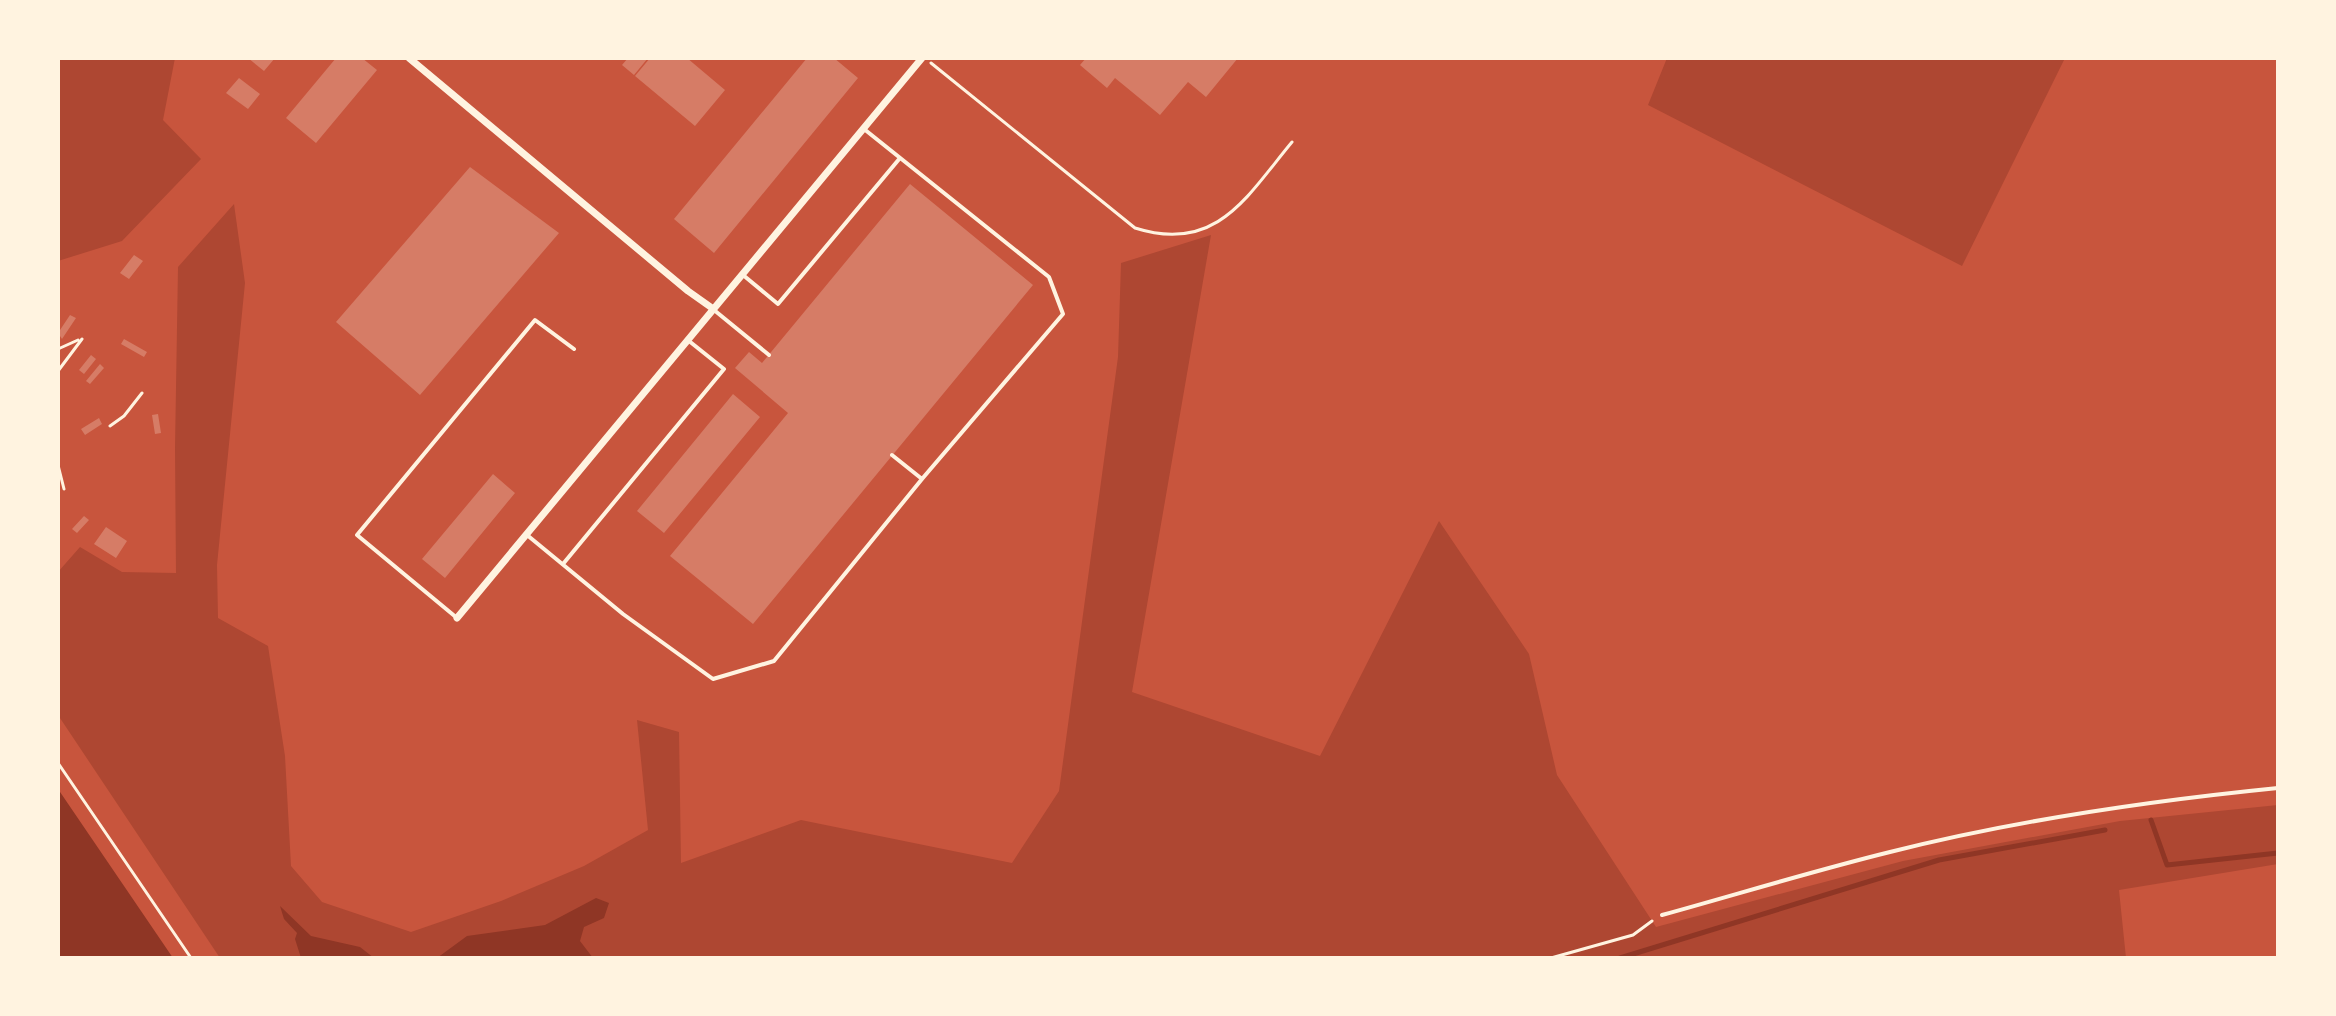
<svg xmlns="http://www.w3.org/2000/svg" width="2336" height="1016" viewBox="0 0 2336 1016" font-family="'Golos Text',sans-serif">
<rect width="100%" height="100%" fill="#c8553d"/>
<path fill="#ae4732" d="M 58,58 L 175,58 L 163,120 L 201,159 L 122,241 L 58,261 Z
M 1667,58 L 2065,58 L 1962,266 L 1648,105 Z
M 234,204 L 245,283 L 217,565 L 218,618 L 268,646 L 285,756 L 291,866 L 322,902 L 411,932 L 501,901 L 584,866 L 648,830 L 637,720 L 679,732 L 681,863 L 801,820 L 1012,863 L 1059,791 L 1118,357 L 1121,263 L 1211,235 L 1132,692 L 1320,756 L 1439,521 L 1529,654 L 1557,775 L 1656,927 L 1903,861 L 2120,821 L 2278,805 L 2278,864 L 2119,890 L 2126,958 L 220,958 L 58,715 L 58,572 L 80,547 L 122,572 L 176,573 L 175,448 L 178,267 Z"/>
<path fill="#8f3625" d="M 58,789 L 173,958 L 58,958 Z
M 596,898 L 609,903 L 604,918 L 584,927 L 580,941 L 593,958 L 437,958 L 467,936 L 545,925 Z
M 280,906 L 311,936 L 360,947 L 374,958 L 301,958 L 295,939 L 297,933 L 284,919 Z"/>
<g fill="none" stroke-linecap="round" stroke-linejoin="round">
<path stroke="#8f3625" stroke-width="5" d="M 2151,820 L 2167,865 L 2278,853
M 1620,958 L 1939,860 L 2105,830"/>
</g>
<path fill="#d67c66" d="M 248,58 L 275,58 L 264,71 Z
M 336,58 L 362,58 L 377,70 L 316,143 L 286,118 Z
M 628,58 L 648,58 L 634,75 L 622,65 Z
M 650,58 L 687,58 L 725,90 L 695,126 L 635,76 Z
M 807,58 L 834,58 L 858,78 L 714,253 L 674,219 Z
M 1086,58 L 1238,58 L 1206,97 L 1188,82 L 1160,115 L 1115,78 L 1107,88 L 1080,65 Z
M 239,78 L 260,94 L 248,109 L 226,93 Z
M 470,167 L 559,233 L 420,395 L 336,322 Z
M 910,184 L 1033,285 L 753,624 L 670,556 L 788,413 L 735,368 L 749,352 L 762,363 Z
M 134,255 L 143,261 L 129,279 L 120,273 Z
M 70,315 L 76,318 L 62,339 L 58,333 Z
M 124,339 L 147,352 L 144,357 L 121,344 Z
M 91,355 L 96,359 L 84,374 L 79,370 Z
M 100,364 L 104,368 L 90,384 L 86,381 Z
M 733,394 L 760,417 L 664,533 L 637,511 Z
M 158,414 L 161,433 L 155,434 L 152,415 Z
M 99,418 L 102,424 L 85,435 L 81,429 Z
M 493,474 L 515,493 L 445,578 L 422,559 Z
M 84,516 L 89,520 L 77,533 L 72,529 Z
M 106,527 L 127,541 L 116,558 L 94,544 Z"/>
<g fill="none" stroke-linecap="round" stroke-linejoin="round">
<path stroke="#fff3e0" stroke-width="3" d="M 931,63 L 1135,228 C 1217,254 1247,196 1292,142
M 58,349 L 78,340
M 58,371 L 82,339
M 110,426 L 124,416 L 142,393
M 58,465 L 64,489
M 58,763 L 191,958
M 1551,958 L 1633,935 L 1652,921"/>
<path stroke="#fff3e0" stroke-width="4" d="M 743,275 L 778,304 L 900,158
M 714,310 L 769,355
M 892,455 L 922,479
M 527,535 L 623,614 L 713,679 L 774,661 L 922,479 L 1063,314 L 1049,277 L 864,129
M 563,564 L 724,369 L 689,341
M 457,618 L 357,535 L 535,320 L 574,349
M 1662,915 C 1738,894 1813,871 1890,852 C 2017,820 2148,801 2278,788"/>
<path stroke="#fff3e0" stroke-width="7" d="M 409,58 L 688,291 L 712,308
M 457,618 L 922,58"/>
</g>
<rect width="2336" height="1016" fill="none" stroke="#fff3e0" stroke-width="120"/>
</svg>
